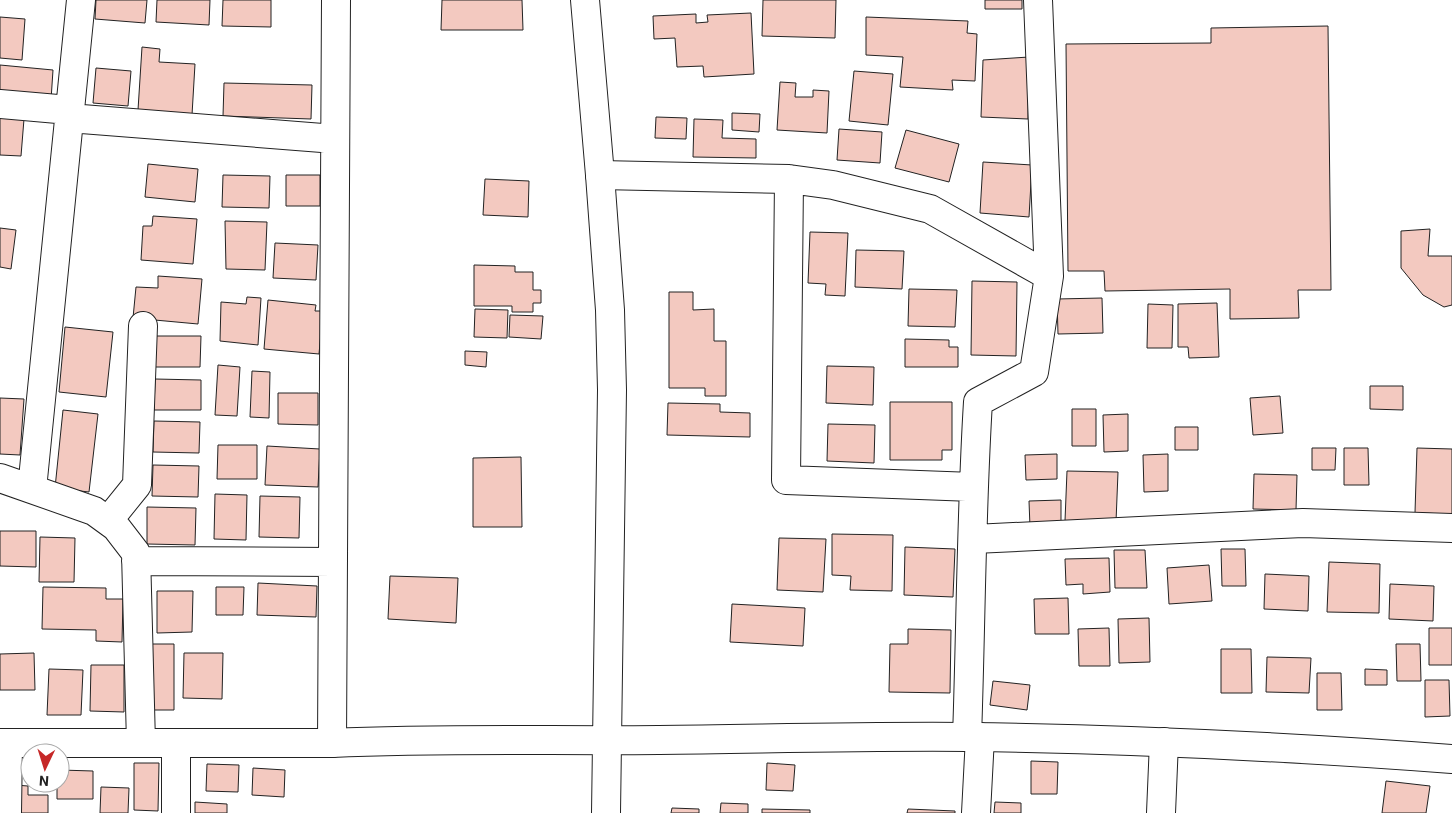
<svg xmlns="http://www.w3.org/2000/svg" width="1452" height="813" viewBox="0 0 1452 813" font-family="Roboto,sans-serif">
<rect width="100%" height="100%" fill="#fff"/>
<path fill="#f3c9c0" stroke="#222" d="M 96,0 L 147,0 L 145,23 L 95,19 Z
M 157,0 L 210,0 L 209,25 L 156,22 Z
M 223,0 L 271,0 L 271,27 L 222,26 Z
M 442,0 L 522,0 L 523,30 L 441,30 Z
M 763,0 L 836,0 L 835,38 L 762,36 Z
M 985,0 L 1022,0 L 1022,9 L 985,9 Z
M 751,13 L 754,74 L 704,77 L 703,66 L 677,67 L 675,38 L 654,39 L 653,16 L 696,14 L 696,23 L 708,22 L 707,15 Z
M 0,17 L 25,19 L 22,60 L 0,58 Z
M 866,17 L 968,21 L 967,33 L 977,34 L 975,81 L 952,80 L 953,90 L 900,87 L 903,57 L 866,55 Z
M 1328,26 L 1331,290 L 1298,290 L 1299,318 L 1230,319 L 1230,289 L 1105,291 L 1104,271 L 1068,271 L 1066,44 L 1211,43 L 1211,28 Z
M 142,47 L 160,49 L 159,62 L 195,64 L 192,115 L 138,110 Z
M 1029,57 L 1028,119 L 981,117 L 983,60 Z
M 0,65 L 53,70 L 51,100 L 0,95 Z
M 96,68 L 131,71 L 128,106 L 93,103 Z
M 854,71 L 893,74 L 888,125 L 849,121 Z
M 780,82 L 796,83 L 795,97 L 813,97 L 813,90 L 829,91 L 827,133 L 777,130 Z
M 224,83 L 312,85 L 311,119 L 223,116 Z
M 732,113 L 760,114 L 759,132 L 732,130 Z
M 0,117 L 24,119 L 21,156 L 0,155 Z
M 656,117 L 687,118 L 686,139 L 655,138 Z
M 694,119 L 723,120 L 722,138 L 756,139 L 756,158 L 693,157 Z
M 839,129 L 882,132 L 880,163 L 837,160 Z
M 906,130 L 959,144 L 949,182 L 895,168 Z
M 983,162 L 1032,165 L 1029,217 L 980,213 Z
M 148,164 L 198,169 L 195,202 L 145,197 Z
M 223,175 L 270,176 L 269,208 L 222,207 Z
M 286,175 L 320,175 L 320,206 L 286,206 Z
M 485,179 L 529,181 L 528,217 L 483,215 Z
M 153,216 L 197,219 L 193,264 L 141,260 L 143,226 L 152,226 Z
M 225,221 L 267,222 L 265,270 L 226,269 Z
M 0,228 L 16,230 L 11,269 L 0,267 Z
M 1430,229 L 1428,256 L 1452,256 L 1452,305 L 1444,307 L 1423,295 L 1401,268 L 1401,231 Z
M 810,232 L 848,233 L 845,296 L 825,295 L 826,284 L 808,283 Z
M 275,243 L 318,245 L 316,280 L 273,278 Z
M 856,250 L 904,251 L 902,289 L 855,287 Z
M 474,265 L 515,266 L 515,272 L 533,272 L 533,290 L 541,290 L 541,303 L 533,303 L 533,312 L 512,312 L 512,306 L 474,306 Z
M 158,276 L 202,279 L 198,324 L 133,318 L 136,287 L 158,288 Z
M 972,281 L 1017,282 L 1016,356 L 971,355 Z
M 909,289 L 957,290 L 955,327 L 908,326 Z
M 669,292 L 693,292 L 693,310 L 714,309 L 714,341 L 726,341 L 726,396 L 705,396 L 705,388 L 669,388 Z
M 247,297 L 261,298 L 258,345 L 220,341 L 221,302 L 246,304 Z
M 1102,298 L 1103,333 L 1058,334 L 1057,299 Z
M 268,300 L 316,305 L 315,311 L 323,311 L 319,354 L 264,349 Z
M 1217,303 L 1219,357 L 1189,358 L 1188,347 L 1178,347 L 1178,304 Z
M 1148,304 L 1173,305 L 1172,348 L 1147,348 Z
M 475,309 L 508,310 L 507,338 L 474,337 Z
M 510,315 L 543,316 L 541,339 L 509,337 Z
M 65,327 L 113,332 L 106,397 L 59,392 Z
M 154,336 L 201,336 L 200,367 L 154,367 Z
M 905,339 L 949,340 L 949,347 L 958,347 L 958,367 L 905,367 Z
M 465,351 L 487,352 L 486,367 L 465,365 Z
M 218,365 L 240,367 L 237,416 L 215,415 Z
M 827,366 L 874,367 L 873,405 L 826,403 Z
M 252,371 L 270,372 L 269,418 L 250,417 Z
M 155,379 L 201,380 L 201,410 L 154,410 Z
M 1370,386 L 1403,386 L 1403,410 L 1370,409 Z
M 278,393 L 318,393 L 318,425 L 278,424 Z
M 1280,396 L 1283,433 L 1253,435 L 1250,398 Z
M 0,398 L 24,399 L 20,455 L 0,454 Z
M 890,402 L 952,402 L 952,450 L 942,450 L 942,460 L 890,460 Z
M 668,403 L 720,404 L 720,412 L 750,413 L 750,437 L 667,435 Z
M 1072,409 L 1096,409 L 1096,446 L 1072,446 Z
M 63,410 L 98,414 L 89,492 L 55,488 Z
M 1128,414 L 1128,451 L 1104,452 L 1103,415 Z
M 154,421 L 200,422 L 199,453 L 153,452 Z
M 828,424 L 875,425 L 874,463 L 827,461 Z
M 1175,427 L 1198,427 L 1198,450 L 1175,450 Z
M 218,445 L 257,445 L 257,479 L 217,479 Z
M 267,446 L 320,449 L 318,487 L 265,485 Z
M 1312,448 L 1336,448 L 1335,470 L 1312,470 Z
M 1344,448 L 1368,448 L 1369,485 L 1344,485 Z
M 1417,448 L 1452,449 L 1452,514 L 1415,513 Z
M 1057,454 L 1057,479 L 1026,480 L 1025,455 Z
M 1168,454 L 1168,491 L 1144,492 L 1143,455 Z
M 521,457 L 522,527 L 473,527 L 473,458 Z
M 153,465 L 199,466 L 198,497 L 152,496 Z
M 1067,471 L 1118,472 L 1116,522 L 1065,521 Z
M 1254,474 L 1297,475 L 1296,510 L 1253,509 Z
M 215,494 L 247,495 L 246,540 L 214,539 Z
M 260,496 L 300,497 L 299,538 L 259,537 Z
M 1061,500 L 1061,526 L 1030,527 L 1029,501 Z
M 147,507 L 196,508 L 195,545 L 147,544 Z
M 0,531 L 36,531 L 36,567 L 0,566 Z
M 832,534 L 893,535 L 892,591 L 850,590 L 851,576 L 832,575 Z
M 40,537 L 75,538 L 74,582 L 39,582 Z
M 779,538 L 826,539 L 823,592 L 777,590 Z
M 905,547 L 955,549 L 953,597 L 904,595 Z
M 1221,549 L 1245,549 L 1246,586 L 1222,586 Z
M 1114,550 L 1145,550 L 1147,588 L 1115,588 Z
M 1109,558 L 1110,592 L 1083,594 L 1083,584 L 1066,585 L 1065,559 Z
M 1329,562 L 1380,564 L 1379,613 L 1327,612 Z
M 1209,565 L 1212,601 L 1169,604 L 1167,568 Z
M 1265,574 L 1309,576 L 1308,611 L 1264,609 Z
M 390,576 L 458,578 L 456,623 L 388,619 Z
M 258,583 L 317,586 L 316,617 L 257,615 Z
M 1390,584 L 1434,586 L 1433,621 L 1389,619 Z
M 43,587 L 106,588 L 106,599 L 123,599 L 122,642 L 96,641 L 96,630 L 42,629 Z
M 216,587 L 244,587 L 243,615 L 216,615 Z
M 157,591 L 193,591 L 192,632 L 157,633 Z
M 1068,598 L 1069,634 L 1035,634 L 1034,599 Z
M 732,604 L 805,608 L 803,646 L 730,642 Z
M 1149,618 L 1150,662 L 1119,663 L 1118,619 Z
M 1109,628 L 1110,666 L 1079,666 L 1078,629 Z
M 1429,628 L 1452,628 L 1452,665 L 1429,665 Z
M 908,629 L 951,630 L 950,693 L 889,692 L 890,644 L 908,644 Z
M 149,644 L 174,644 L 174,710 L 148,710 Z
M 1396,644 L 1420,644 L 1421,681 L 1397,681 Z
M 1221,649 L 1251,649 L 1252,693 L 1221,693 Z
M 34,653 L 35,690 L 0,690 L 0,654 Z
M 184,653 L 223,653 L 222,699 L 183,698 Z
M 1267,657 L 1311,658 L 1309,693 L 1266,692 Z
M 91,665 L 124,665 L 124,712 L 90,711 Z
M 49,669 L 83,670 L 81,715 L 47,715 Z
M 1365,669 L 1387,670 L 1387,685 L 1365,685 Z
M 1317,673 L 1341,673 L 1342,710 L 1317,710 Z
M 1425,680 L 1449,680 L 1450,716 L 1425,717 Z
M 993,681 L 1030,685 L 1027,710 L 990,705 Z
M 1031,761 L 1058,762 L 1057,794 L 1031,794 Z
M 134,763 L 159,763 L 158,811 L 134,810 Z
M 767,763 L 795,765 L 793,791 L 766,790 Z
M 207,764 L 239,765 L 238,792 L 206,791 Z
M 253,768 L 285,770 L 284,797 L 252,795 Z
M 60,770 L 93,771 L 93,799 L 57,799 L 57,783 L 60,783 Z
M 1386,781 L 1430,786 L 1426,813 L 1382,813 Z
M 15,785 L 28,786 L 28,795 L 48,795 L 48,813 L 14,813 Z
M 101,787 L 129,788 L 128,813 L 100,813 Z
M 195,802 L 227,804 L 227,813 L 195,813 Z
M 995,802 L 1021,803 L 1021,813 L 994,813 Z
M 721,803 L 748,804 L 748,813 L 720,813 Z
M 672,808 L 699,809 L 699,813 L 671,813 Z
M 762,809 L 810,810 L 810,813 L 762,813 Z
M 908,809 L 955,811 L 955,813 L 907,813 Z"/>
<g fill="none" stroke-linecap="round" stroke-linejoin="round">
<defs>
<path id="street" d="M 0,104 L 69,110
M 69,118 L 335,139
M 600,175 L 789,179 L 833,185 L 930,209 L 1049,276
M 789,179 L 786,480 L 973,487
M 0,478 L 94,511 L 116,527 L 136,553 L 141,743
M 32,489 L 81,0
M 108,521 L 137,485 L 143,326
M 974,539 L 1303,523 L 1452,528
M 136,561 L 333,562
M 967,737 C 971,625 971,514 978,402 L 1034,372 L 1049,276 L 1038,0
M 332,743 L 336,0
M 176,744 L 176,813
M 7,813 L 8,743
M 976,813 L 980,737
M 1161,813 L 1164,742"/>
<path id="secondary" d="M 585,0 L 600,175 L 610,310 L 612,390 L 606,813
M 0,743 L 332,743 C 441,738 550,741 659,740 C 762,739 865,736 968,737 C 1130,739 1291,747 1452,759"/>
</defs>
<use href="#street" stroke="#222" stroke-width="30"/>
<use href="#secondary" stroke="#222" stroke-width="30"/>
<use href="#street" stroke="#fff" stroke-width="28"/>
<use href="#secondary" stroke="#fff" stroke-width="28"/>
</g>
<g transform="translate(45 768) rotate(184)"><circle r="24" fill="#ffffff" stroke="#a7a7a7"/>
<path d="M0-4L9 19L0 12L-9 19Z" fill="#c62828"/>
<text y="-8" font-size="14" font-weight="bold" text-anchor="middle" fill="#222222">N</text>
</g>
</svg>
